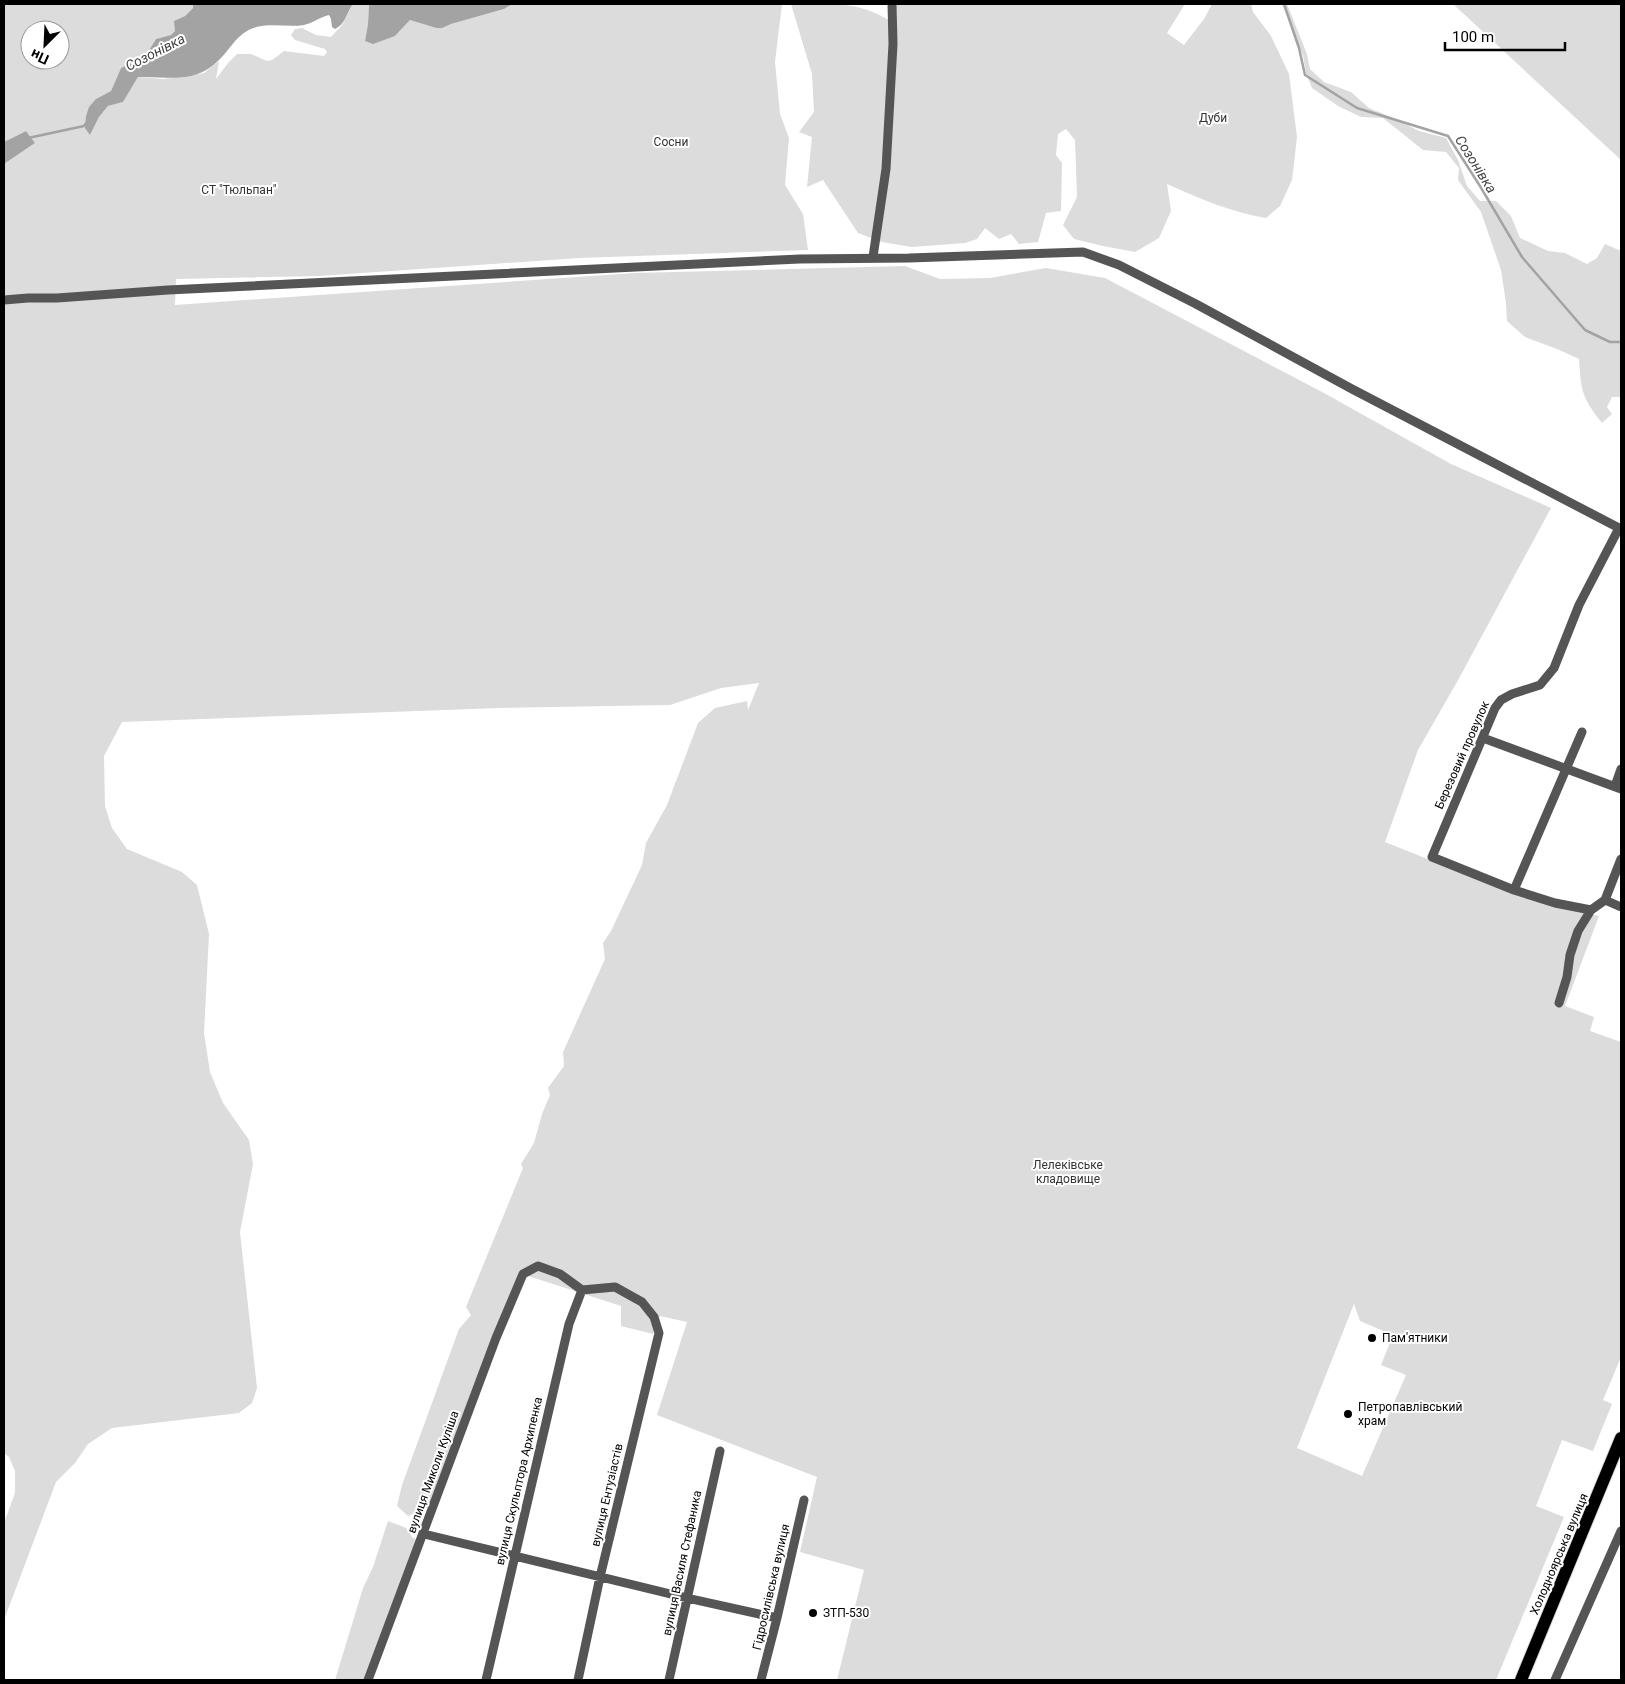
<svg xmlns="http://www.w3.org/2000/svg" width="1625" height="1684" viewBox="0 0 1625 1684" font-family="Roboto,sans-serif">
<rect width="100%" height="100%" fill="#fff"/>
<path fill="#dcdcdc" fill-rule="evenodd" d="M 4,4 L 193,4 L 193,8 L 185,16 L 175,21 L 176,31 L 171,35 L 156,39 L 146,55 L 121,68 L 111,91 L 96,99 L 90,135 L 99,117 L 108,106 L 123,102 L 138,77 L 163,79 L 204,73 L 219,61 L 216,79 L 228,63 L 237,54 L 251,54 L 267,61 L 272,60 L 284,51 L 324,56 L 327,52 L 325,49 L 295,40 L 291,35 L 295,29 L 302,28 L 316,35 L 331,37 L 342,25 L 353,4 L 369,4 L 368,24 L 365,41 L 395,36 L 410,20 L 436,28 L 441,28 L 451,24 L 504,9 L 511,5 L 782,4 L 775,62 L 780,114 L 789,138 L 785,185 L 803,214 L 808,250 L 579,258 L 319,276 L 176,279 L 175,305 L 635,273 L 905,266 L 940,279 L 990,278 L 1046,268 L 1105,278 L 1324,393 L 1451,464 L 1551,508 L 1457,682 L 1418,750 L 1385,842 L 1530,900 L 1599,916 L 1565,1006 L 1594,1017 L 1590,1031 L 1621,1042 L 1621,1357 L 1603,1400 L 1612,1404 L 1593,1451 L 1562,1440 L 1536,1506 L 1564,1517 L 1496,1680 L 837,1680 L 864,1570 L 800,1552 L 817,1477 L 657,1415 L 687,1322 L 660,1316 L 653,1334 L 621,1326 L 621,1306 L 519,1273 L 428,1507 L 408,1516 L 397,1506 L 402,1485 L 459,1329 L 471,1315 L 466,1307 L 523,1168 L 521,1164 L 534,1143 L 542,1114 L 550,1095 L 548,1088 L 564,1066 L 563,1052 L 605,959 L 603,943 L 611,931 L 642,865 L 646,843 L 667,805 L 698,723 L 715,708 L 747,701 L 748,710 L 759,683 L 721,688 L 670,705 L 499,708 L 122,722 L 104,756 L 105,806 L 112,828 L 127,849 L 182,872 L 197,885 L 209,934 L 204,1033 L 210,1072 L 223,1103 L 249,1140 L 253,1164 L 240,1232 L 257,1388 L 252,1403 L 239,1413 L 112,1428 L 88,1444 L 75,1463 L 56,1482 L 4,1620 L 4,1523 L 15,1493 L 15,1471 L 9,1457 L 4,1453 L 4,164 L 35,143 L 26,131 L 4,142 ZM 30,30 L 60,30 L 60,60 L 30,60 ZM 1354,1304 L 1360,1321 L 1393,1335 L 1381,1365 L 1406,1375 L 1362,1476 L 1297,1448 Z
M 791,4 C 828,4 858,0 890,21 L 897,15 L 895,4 L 1185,4 L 1167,33 L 1184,45 L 1204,19 L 1212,4 L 1251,4 L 1253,12 L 1271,36 L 1289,74 L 1297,137 L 1292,180 L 1280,206 L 1266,218 C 1231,212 1200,199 1167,184 L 1171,211 L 1159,238 L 1135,252 L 1103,246 L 1074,239 L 1063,225 L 1077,197 L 1075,140 L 1066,129 L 1058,134 L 1056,155 L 1062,163 L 1061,211 L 1046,213 L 1038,242 L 1019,244 L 1011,234 L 999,239 L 985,228 L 977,239 L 965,243 L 912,247 L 882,242 L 858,233 L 823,180 L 807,187 L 812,137 L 799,132 L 814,112 L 812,74 Z
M 1282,4 L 1287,4 L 1307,54 L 1310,69 L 1324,82 L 1351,92 L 1369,108 L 1396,119 L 1419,131 L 1446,138 L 1458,160 L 1467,186 L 1480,201 L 1496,201 L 1511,216 L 1520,238 L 1548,251 L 1565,253 L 1587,264 L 1597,258 L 1605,244 L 1621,251 L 1621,397 L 1612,397 L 1607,407 L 1612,414 L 1602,423 C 1582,397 1581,392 1579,359 L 1557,349 L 1525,337 L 1507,321 L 1506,303 L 1501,270 L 1481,212 L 1458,180 L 1459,168 L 1446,152 L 1423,150 L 1383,118 L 1361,117 L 1338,106 L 1312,88 L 1306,73 L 1303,56 Z
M 1453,4 L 1621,4 L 1621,160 Z
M 388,1521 L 406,1528 L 412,1537 L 418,1541 L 364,1680 L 335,1680 L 363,1588 L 373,1567 Z"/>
<path fill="#a3a3a3" d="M 193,4 L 353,4 C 347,12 345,25 335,29 L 332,27 L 331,19 L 329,15 C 320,17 313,23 304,25 C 286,28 263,21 247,31 C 236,37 229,50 220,59 C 194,85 171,76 138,77 L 123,102 L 108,106 L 99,117 L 90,135 L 85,128 L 86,116 L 89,107 L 96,99 L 111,91 L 121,68 L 146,55 L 156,39 L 171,35 L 175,31 L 174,21 L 185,16 L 193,8 Z
M 369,4 L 530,4 L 511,5 L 504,9 L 451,24 L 442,28 L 436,28 L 410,20 L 395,36 L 373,44 L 365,41 L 368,24 Z
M 26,131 L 35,143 L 4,164 L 4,142 Z"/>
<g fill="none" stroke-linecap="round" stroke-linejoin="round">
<path stroke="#a3a3a3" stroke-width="2.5" d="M 1284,4 L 1299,48 L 1305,75 L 1357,108 L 1448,136 L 1480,186 L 1522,257 L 1585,330 L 1610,342 L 1621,342
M 28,138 L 84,126 L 87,122"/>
<defs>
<path id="primary" d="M 1521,1680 L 1621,1438"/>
</defs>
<use href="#primary" stroke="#dbdbdb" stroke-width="14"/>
<path stroke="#555" stroke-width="9" d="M 873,257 L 886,169 L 893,44 L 892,4
M 4,300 L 28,298 L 57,298 L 168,290 L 800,259 L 909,258 L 1083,252 L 1119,265 L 1196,304 L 1352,389 L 1621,529
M 1483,738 L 1621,789
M 1615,786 L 1621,769
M 1514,890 L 1582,732
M 1605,900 L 1621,907
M 1591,910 L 1555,903 L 1514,890 L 1432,857 L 1495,708 L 1501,700 L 1512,694 L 1540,685 L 1554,668 L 1579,605 L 1619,528
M 1559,1003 L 1567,977 L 1570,955 L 1578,931 L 1591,910 L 1605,900 L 1621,859
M 424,1534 L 687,1598 L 777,1618
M 368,1680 L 496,1338 L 523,1274 L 538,1266 L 560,1274 L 582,1290 L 615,1287 L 642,1302 L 654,1317 L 659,1333 L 600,1577 L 578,1680
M 486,1680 L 569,1324 L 582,1290
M 669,1680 L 720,1451
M 761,1680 L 777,1618 L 804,1500
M 1555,1680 L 1621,1531"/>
<use href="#primary" stroke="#000" stroke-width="12"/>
</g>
<g fill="#000" stroke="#fff" stroke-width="2">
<circle cx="1372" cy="1338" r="5"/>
<circle cx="1348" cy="1414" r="5"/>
<circle cx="813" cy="1613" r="5"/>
</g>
<g text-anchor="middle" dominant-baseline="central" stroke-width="4" stroke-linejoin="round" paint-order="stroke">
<g font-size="12" fill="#333" stroke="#fff">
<text x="1213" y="118">Дуби</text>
<text x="671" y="142">Сосни</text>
<text x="239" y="190">СТ "Тюльпан"</text>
<text x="1068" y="1165">Лелеківське<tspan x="1068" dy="14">кладовище</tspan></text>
</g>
<g font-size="12" fill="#000" stroke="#fff">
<text transform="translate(1462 755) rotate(-66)">Березовий провулок</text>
<text transform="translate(433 1472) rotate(-70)">вулиця Миколи Куліша</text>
<text transform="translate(519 1481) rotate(-77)">вулиця Скульптора Архипенка</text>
<text transform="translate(607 1495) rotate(-77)">вулиця Ентузіастів</text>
<text transform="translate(1559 1554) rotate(-67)">Холодноярська вулиця</text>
<text transform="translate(682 1563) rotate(-78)">вулиця Василя Стефаника</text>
<text transform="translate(771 1587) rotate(-77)">Гідросилівська вулиця</text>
</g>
<g font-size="12" fill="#000" stroke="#fff" text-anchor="start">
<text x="1382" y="1338">Пам'ятники</text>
<text x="1358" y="1407">Петропавлівський<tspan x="1358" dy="14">храм</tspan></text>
<text x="823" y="1613">ЗТП-530</text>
</g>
<g font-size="14" font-style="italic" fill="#444" stroke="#fff">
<text transform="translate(155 52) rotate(-27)">Созонівка</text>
<text transform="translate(1476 164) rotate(58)">Созонівка</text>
</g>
</g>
<rect width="1625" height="1684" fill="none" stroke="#000000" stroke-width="10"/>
<g transform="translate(45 45) rotate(204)"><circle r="24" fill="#ffffff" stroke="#999999"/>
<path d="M0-4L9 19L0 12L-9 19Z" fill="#000000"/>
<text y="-8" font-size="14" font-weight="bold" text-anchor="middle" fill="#000000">Пн</text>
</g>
<path d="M1445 42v8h120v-8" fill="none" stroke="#000000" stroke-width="2.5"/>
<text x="1452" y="42" font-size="15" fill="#000000" stroke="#ffffff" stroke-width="4" paint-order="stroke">100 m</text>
</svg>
